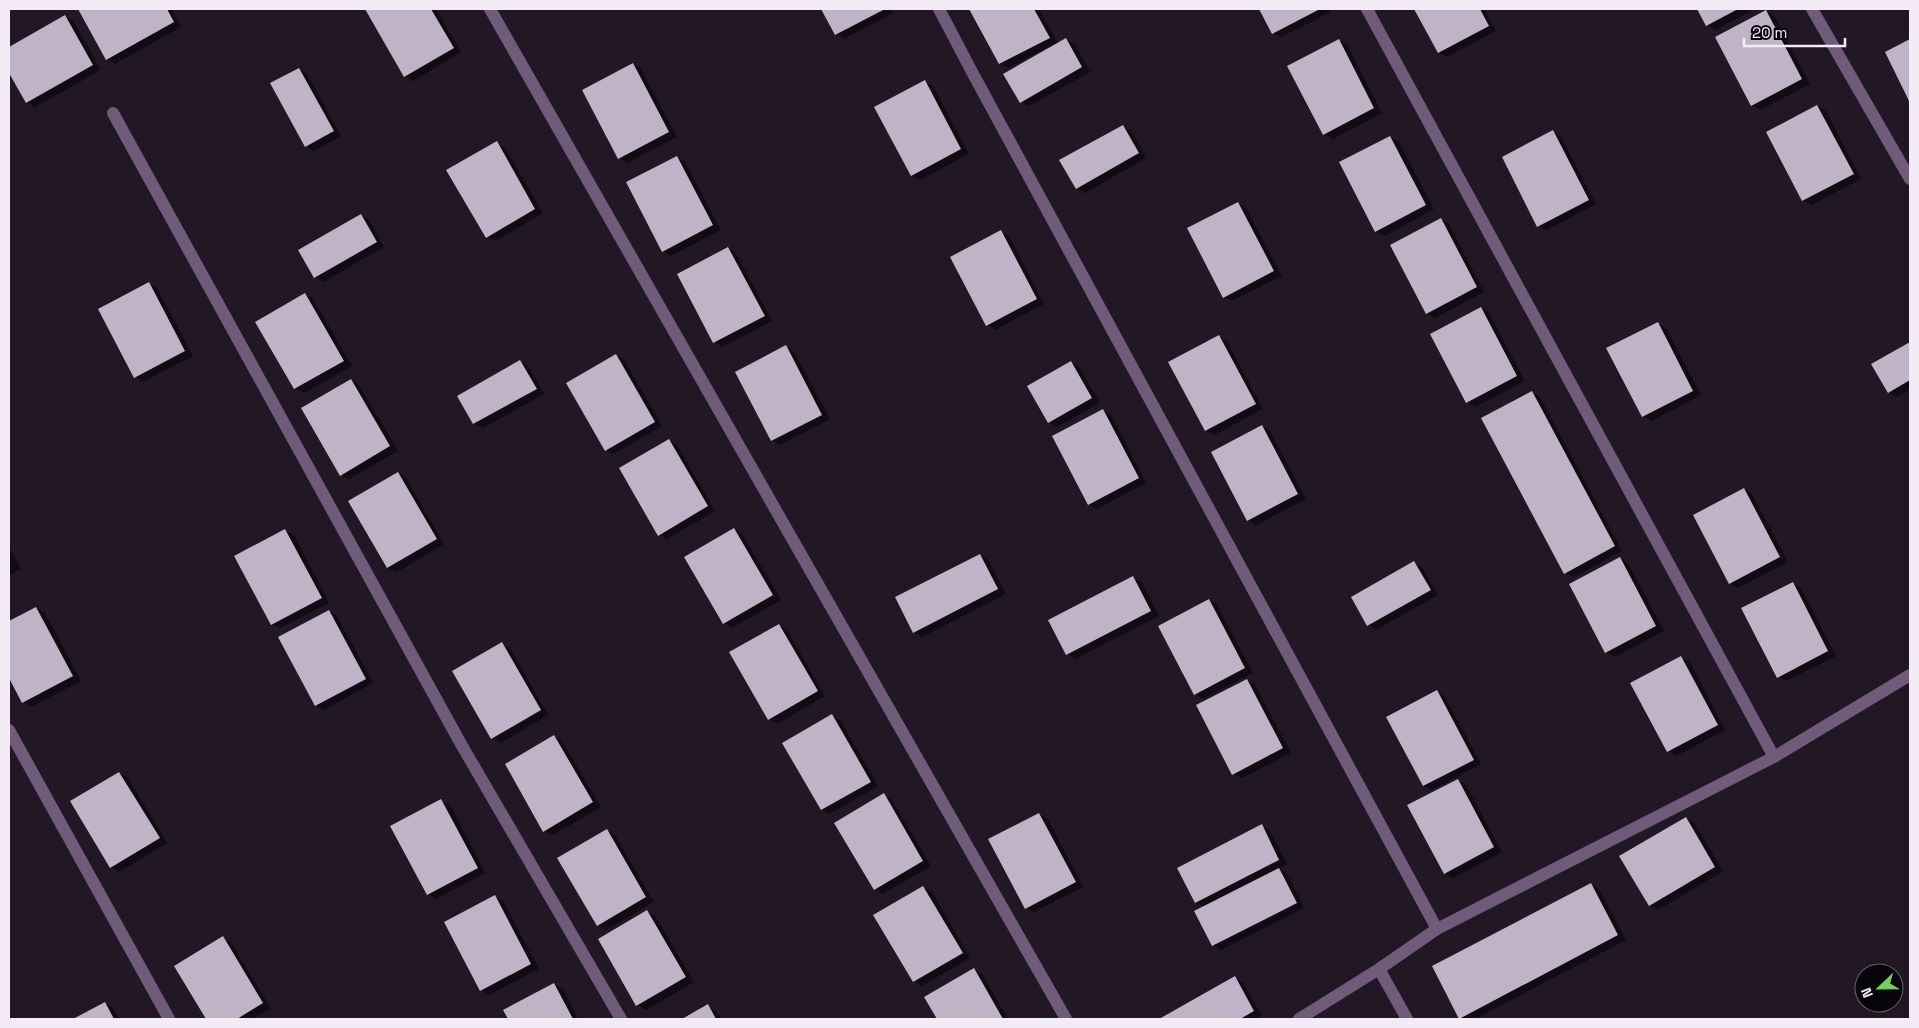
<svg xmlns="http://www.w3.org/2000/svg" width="1919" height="1028" viewBox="0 0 1919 1028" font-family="'Space Grotesk',sans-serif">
<rect width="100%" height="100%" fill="#211725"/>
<path fill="#0007" d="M 81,9 L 172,9 L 181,27 L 115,64 L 107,59 L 80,10 Z
M 368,9 L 436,9 L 461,52 L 413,81 L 405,76 L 366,10 Z
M 823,9 L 891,9 L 893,13 L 844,39 L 836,34 Z
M 971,9 L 1039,9 L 1058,44 L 1066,40 L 1075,44 L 1090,72 L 1029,106 L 1021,102 L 1050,49 L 1049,47 L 1008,68 L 1000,64 Z
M 1261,9 L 1329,9 L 1331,12 L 1281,37 L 1273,33 Z
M 1416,9 L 1484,9 L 1496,31 L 1447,57 L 1438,52 Z
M 1698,9 L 1755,9 L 1715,30 L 1707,25 Z
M 1766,11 L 1774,16 L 1810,84 L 1760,110 L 1752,105 Z
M 65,17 L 73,21 L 101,70 L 35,107 L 26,102 L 9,71 L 9,48 Z
M 1339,40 L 1347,45 L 1382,113 L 1333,139 L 1324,134 Z
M 1910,40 L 1910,100 L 1887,52 Z
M 633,64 L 641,69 L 677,137 L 627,163 L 619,158 Z
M 299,69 L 307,74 L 341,136 L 314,151 L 306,146 Z
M 925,81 L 933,86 L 969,154 L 920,180 L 911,175 Z
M 1817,106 L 1826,111 L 1861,179 L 1811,205 L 1803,200 Z
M 1123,126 L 1131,131 L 1146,158 L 1085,193 L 1077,188 Z
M 1553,132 L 1561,137 L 1596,204 L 1547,230 L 1538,226 Z
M 1390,137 L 1399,142 L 1434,209 L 1385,236 L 1376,231 Z
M 497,143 L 505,148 L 543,213 L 495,241 L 487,237 Z
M 677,157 L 685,162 L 721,230 L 671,256 L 663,251 Z
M 1238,203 L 1246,208 L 1282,276 L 1232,301 L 1224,297 Z
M 361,215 L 369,220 L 384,247 L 323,282 L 315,277 Z
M 1441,219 L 1449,224 L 1484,292 L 1435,318 L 1426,313 Z
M 1001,231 L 1009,236 L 1044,304 L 995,330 L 987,325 Z
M 728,248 L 736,253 L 772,321 L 722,347 L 714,342 Z
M 149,283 L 157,288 L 193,356 L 143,382 L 135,377 Z
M 305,294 L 313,299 L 352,366 L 304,393 L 295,388 L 257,322 Z
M 1481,308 L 1489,313 L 1525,381 L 1475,407 L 1467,402 Z
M 1658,323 L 1666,328 L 1701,395 L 1652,421 L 1643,416 L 1608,349 Z
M 1219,337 L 1227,341 L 1263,409 L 1214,435 L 1205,430 Z
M 1910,343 L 1910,389 L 1897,397 L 1888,392 L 1873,364 Z
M 786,347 L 794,352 L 830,419 L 780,445 L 772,440 Z
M 616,355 L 624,360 L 662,426 L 614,454 L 606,450 Z
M 520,361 L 528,366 L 544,394 L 483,428 L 474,423 Z
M 1071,362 L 1079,367 L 1100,403 L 1057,427 L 1049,422 Z
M 351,380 L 359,385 L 398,451 L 349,479 L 341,475 Z
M 1532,392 L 1540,397 L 1622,551 L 1574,577 L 1565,573 Z
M 1103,410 L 1111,415 L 1146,483 L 1097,509 L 1089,504 Z
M 1262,426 L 1270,431 L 1306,499 L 1257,525 L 1248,520 Z
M 669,440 L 677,445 L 715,511 L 667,539 L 659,535 Z
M 398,473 L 406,478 L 444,544 L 397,572 L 388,568 L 350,501 Z
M 1744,489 L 1752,494 L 1788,562 L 1738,588 L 1730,583 Z
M 734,529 L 742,534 L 781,600 L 732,628 L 724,623 Z
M 285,530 L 294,535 L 329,603 L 280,628 L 272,624 Z
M 9,547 L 21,569 L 9,575 Z
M 980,555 L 988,560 L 1006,594 L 922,637 L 914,632 Z
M 1620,558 L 1628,563 L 1664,631 L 1615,657 L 1606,652 Z
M 1414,563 L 1422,567 L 1438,595 L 1376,630 L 1368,625 Z
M 1133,578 L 1142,582 L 1159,616 L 1075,659 L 1067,654 Z
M 1792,583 L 1801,588 L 1836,656 L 1786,681 L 1778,677 Z
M 1209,600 L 1217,605 L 1253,673 L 1203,699 L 1195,694 Z
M 36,608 L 45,613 L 81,681 L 31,707 L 23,702 L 9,675 L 9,623 Z
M 329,611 L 337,616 L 373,683 L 324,710 L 315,705 Z
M 779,625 L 787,630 L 825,696 L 777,724 L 769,719 Z
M 502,644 L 510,648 L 548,715 L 501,743 L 492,738 Z
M 1681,658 L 1690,662 L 1725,730 L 1676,756 L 1668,751 Z
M 1247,680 L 1255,685 L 1291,753 L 1242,778 L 1233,774 Z
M 1437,692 L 1445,697 L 1481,764 L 1432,790 L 1423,785 Z
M 832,716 L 840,720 L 878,786 L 830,814 L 822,809 Z
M 554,736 L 562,741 L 601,807 L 553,835 L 544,831 Z
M 119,773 L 128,778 L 167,843 L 119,872 L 111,867 Z
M 1458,780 L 1466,785 L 1502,852 L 1453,878 L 1445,874 Z
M 884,795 L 892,800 L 931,866 L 883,894 L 875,889 Z
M 441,801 L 450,805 L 485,873 L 436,899 L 428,894 Z
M 1039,814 L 1048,819 L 1083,887 L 1034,912 L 1026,908 Z
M 1686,818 L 1694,823 L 1723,871 L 1658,910 L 1649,905 Z
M 1262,826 L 1270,831 L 1287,864 L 1279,869 L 1287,874 L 1304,908 L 1221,950 L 1213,945 L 1204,907 L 1196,902 Z
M 607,830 L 615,835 L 654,902 L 606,930 L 598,925 Z
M 1591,884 L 1599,889 L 1626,940 L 1475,1019 L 1460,1018 Z
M 923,887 L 932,892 L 970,958 L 922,986 L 914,981 Z
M 495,897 L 503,901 L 539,969 L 489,995 L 481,990 Z
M 647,911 L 655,916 L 694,982 L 646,1010 L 637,1005 L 599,939 Z
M 223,938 L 231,943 L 271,1008 L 252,1019 L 207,1019 L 175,967 Z
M 974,970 L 982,974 L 1008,1019 L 938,1019 L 925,997 Z
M 1235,978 L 1243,983 L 1262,1016 L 1256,1019 L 1161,1019 Z
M 554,984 L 563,989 L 578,1019 L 510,1019 L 505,1010 Z
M 105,1003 L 113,1008 L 119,1019 L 76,1019 Z
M 708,1006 L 716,1011 L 721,1019 L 685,1019 Z"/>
<path fill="#c0b3c7" d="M 78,9 L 167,9 L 174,22 L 106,60 Z
M 365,9 L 431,9 L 454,48 L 404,77 Z
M 821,9 L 885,9 L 835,35 Z
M 969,9 L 1034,9 L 1050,38 L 999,64 Z
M 1259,9 L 1320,9 L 1272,34 Z
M 1414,9 L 1480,9 L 1489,26 L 1438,53 Z
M 1697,9 L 1738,9 L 1706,26 Z
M 1766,10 L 1802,79 L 1751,106 L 1715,37 Z
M 65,15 L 93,65 L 26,103 L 9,73 L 9,47 Z
M 1066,38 L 1082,67 L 1020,103 L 1003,74 Z
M 1339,39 L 1374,108 L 1323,135 L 1287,66 Z
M 1910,39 L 1910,103 L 1885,52 Z
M 633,63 L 669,132 L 618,159 L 582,90 Z
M 299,68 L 334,131 L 305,147 L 270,83 Z
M 925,80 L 961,149 L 911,176 L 874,107 Z
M 1817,105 L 1854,174 L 1802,201 L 1766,132 Z
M 1123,125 L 1139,153 L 1076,189 L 1059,160 Z
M 1553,130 L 1589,200 L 1537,227 L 1502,157 Z
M 1390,136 L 1426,205 L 1375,232 L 1339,162 Z
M 497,141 L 535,209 L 486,238 L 446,170 Z
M 677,156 L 713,225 L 662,252 L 626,182 Z
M 1238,202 L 1274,271 L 1223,298 L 1187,228 Z
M 361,214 L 377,242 L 314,278 L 298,250 Z
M 1441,218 L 1477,287 L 1426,314 L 1390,245 Z
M 1001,230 L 1037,299 L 986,326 L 950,257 Z
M 728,247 L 765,316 L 713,343 L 677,274 Z
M 149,282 L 185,351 L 134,378 L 98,309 Z
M 305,293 L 344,361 L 294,389 L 255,322 Z
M 1481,307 L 1517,376 L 1466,403 L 1430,334 Z
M 1658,322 L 1693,391 L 1642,417 L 1606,348 Z
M 1219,335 L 1256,404 L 1205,431 L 1168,362 Z
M 1910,342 L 1910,380 L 1888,393 L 1871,364 Z
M 786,345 L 822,415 L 771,441 L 735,372 Z
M 616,354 L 655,422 L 605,451 L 566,383 Z
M 520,360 L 537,389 L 473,424 L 457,396 Z
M 1071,361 L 1092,398 L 1048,423 L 1027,386 Z
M 351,379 L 390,446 L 340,476 L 301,408 Z
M 1532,391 L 1615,546 L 1564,574 L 1481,418 Z
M 1103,409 L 1139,478 L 1088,505 L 1052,436 Z
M 1262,425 L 1298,494 L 1247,521 L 1211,452 Z
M 669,439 L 708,506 L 658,536 L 619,468 Z
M 398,472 L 437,539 L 387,568 L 348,501 Z
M 1744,488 L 1780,557 L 1729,584 L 1693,515 Z
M 734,528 L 773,595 L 723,624 L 684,557 Z
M 285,529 L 322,598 L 271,625 L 234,556 Z
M 980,554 L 998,589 L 913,633 L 895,597 Z
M 1620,557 L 1656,626 L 1605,653 L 1569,584 Z
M 1414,561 L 1431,590 L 1367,626 L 1351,597 Z
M 1133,576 L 1151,611 L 1066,655 L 1048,620 Z
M 1793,582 L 1828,651 L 1777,678 L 1741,608 Z
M 1209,599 L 1245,668 L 1194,695 L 1158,626 Z
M 36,607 L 73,676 L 22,703 L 9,678 L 9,621 Z
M 329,610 L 366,679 L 315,706 L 278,637 Z
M 779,624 L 818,691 L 768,720 L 729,652 Z
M 502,642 L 541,710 L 491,739 L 452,671 Z
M 1681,656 L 1718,725 L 1667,752 L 1630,683 Z
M 1247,679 L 1283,748 L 1232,775 L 1196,705 Z
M 1437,690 L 1474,760 L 1423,786 L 1386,717 Z
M 832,714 L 871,782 L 821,810 L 782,743 Z
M 554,735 L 593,802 L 543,832 L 505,764 Z
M 119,772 L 160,838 L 110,868 L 70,801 Z
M 1458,779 L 1494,847 L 1444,874 L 1407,805 Z
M 884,793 L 923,861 L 874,890 L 834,823 Z
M 441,799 L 478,868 L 427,895 L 390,826 Z
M 1039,813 L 1076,882 L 1025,909 L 988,839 Z
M 1686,817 L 1715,867 L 1649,906 L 1619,856 Z
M 1262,824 L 1279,860 L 1195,903 L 1177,868 Z
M 607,829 L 646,897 L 597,926 L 557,858 Z
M 1279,868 L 1297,903 L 1212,946 L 1194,911 Z
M 1591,883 L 1618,935 L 1459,1019 L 1432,966 Z
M 923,886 L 963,953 L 913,982 L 873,915 Z
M 495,895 L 531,964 L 480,991 L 444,922 Z
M 647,910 L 686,977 L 636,1006 L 598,939 Z
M 223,936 L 263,1003 L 237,1019 L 206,1019 L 174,966 Z
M 974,968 L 1003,1019 L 937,1019 L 924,997 Z
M 1235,976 L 1254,1011 L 1240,1019 L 1159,1019 Z
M 554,983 L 573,1019 L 508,1019 L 503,1010 Z
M 105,1002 L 114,1019 L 73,1019 Z
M 708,1004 L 716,1019 L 682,1019 Z"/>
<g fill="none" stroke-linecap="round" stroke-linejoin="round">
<path stroke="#705c7a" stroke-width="12" d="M 490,9 L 1066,1019
M 939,9 L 971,70 L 1437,929
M 1367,9 L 1774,757
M 1812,9 L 1910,179
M 113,113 L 461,744 L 621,1019
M 9,730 L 169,1019
M 1379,969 L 1407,1019
M 1299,1019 L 1379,969 L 1437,929 L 1774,757 L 1910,675"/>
</g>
<rect width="1919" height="1028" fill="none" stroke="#f3ecf6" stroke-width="20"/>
<g transform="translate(1879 988) rotate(248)"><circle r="24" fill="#08050a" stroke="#666168"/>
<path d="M0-4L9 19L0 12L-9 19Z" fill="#74d25c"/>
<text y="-8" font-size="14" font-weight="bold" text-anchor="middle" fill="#f3ecf6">N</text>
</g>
<path d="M1744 38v8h101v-8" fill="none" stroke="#f3ecf6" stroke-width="2.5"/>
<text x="1752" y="38" font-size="15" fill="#f3ecf6" stroke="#08050a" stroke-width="4" paint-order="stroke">20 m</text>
</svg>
